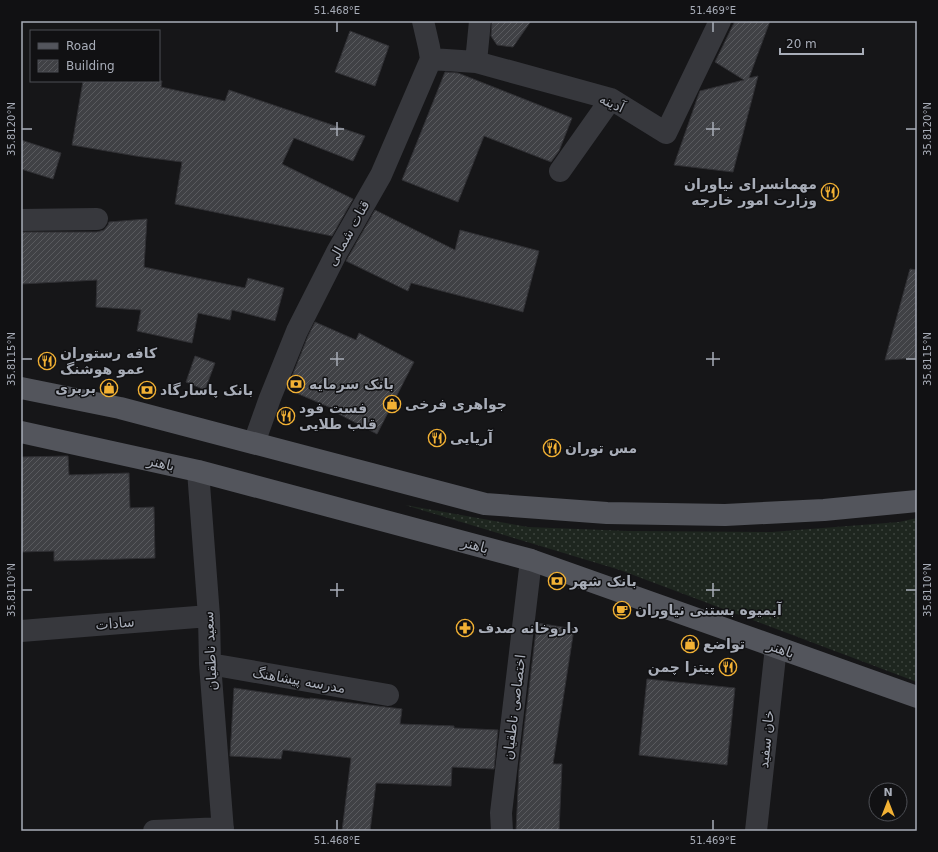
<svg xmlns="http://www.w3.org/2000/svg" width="938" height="852" viewBox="0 0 938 852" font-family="'DejaVu Sans','Noto Sans Arabic',sans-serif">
<defs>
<pattern id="grass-dots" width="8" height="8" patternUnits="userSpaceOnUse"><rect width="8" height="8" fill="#1e261f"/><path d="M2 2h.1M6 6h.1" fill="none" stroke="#3c433d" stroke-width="1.8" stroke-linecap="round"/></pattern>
<pattern id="building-hatch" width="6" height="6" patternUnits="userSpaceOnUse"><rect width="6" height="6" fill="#404145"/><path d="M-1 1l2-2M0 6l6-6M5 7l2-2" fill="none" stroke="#595a5e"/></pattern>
</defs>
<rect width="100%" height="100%" fill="#161618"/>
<path fill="url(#grass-dots)" d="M 405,505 L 528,527 L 628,531 L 772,532 L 899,522 L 917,518 L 917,682 L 620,570 Z"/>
<path fill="url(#building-hatch)" stroke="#303034" d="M 492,21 L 531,21 L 513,47 L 497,45 L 491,36 Z
M 735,21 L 770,21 L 749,78 L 758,76 L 733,172 L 674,165 L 697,99 L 700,91 L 744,80 L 715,62 Z
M 350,31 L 389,46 L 375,86 L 335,72 Z
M 445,72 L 458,73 L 572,118 L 559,151 L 551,162 L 484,136 L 458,202 L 402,180 Z
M 83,81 L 162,81 L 161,87 L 225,101 L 229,90 L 365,136 L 353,161 L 294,138 L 282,164 L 353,199 L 332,236 L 175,204 L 182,162 L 136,156 L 72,145 Z
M 21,140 L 61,153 L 53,179 L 21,169 Z
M 375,210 L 455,250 L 460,230 L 539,251 L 523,312 L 411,283 L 408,291 L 346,261 Z
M 147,219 L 144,267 L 245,288 L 248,278 L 284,288 L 275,321 L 232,310 L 230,320 L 198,313 L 192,343 L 137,331 L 141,310 L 96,307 L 97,280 L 21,284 L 21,232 L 97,232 L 104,230 L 108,225 L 109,222 Z
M 910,269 L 917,270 L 917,358 L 885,360 Z
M 315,322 L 356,340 L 359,333 L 414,362 L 377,434 L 337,413 L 338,411 L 287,389 L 308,336 Z
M 195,356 L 215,363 L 205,390 L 186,382 Z
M 68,456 L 69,475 L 129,473 L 130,508 L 154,507 L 155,558 L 54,561 L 54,551 L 21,552 L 21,457 Z
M 537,623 L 574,629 L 553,764 L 562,764 L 559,831 L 516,831 L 519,770 Z
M 647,679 L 735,688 L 727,765 L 639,755 Z
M 234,688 L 310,699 L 310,698 L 402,709 L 400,724 L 454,726 L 454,728 L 498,730 L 494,769 L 452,767 L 451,786 L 376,783 L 370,831 L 342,831 L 351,758 L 283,750 L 281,759 L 230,756 Z"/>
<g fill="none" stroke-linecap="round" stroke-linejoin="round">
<path stroke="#37383d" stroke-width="22" d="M 431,59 L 476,62 L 611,99 L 666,133 L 720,21
M 476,62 L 480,21
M 560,171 L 611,99
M 21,220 L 97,219
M 254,443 L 270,398 L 297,331 L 337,252 L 381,175 L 431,59 L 429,47 L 423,21
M 198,471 L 209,616 L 210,664 L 223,831
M 21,631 L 209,616
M 210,664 L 388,695
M 154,831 L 223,828
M 502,831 L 501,813 L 531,560
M 756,831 L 776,647"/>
<path stroke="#53555c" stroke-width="22" d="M 21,388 L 120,408 L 485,504 L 607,513 L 725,515 L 824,510 L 917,501
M 21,432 L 198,471 L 531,560 L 917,697"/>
</g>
<path fill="none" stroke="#a8adb8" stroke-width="1.5" d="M 337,22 L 337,32M 713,22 L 713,32M 337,122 L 337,136M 713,122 L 713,136M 22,129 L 32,129M 330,129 L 344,129M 706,129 L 720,129M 906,129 L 916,129M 337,352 L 337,366M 713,352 L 713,366M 22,359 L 32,359M 330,359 L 344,359M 706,359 L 720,359M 906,359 L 916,359M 337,583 L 337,597M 713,583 L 713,597M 22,590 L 32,590M 330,590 L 344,590M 706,590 L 720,590M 906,590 L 916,590M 337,820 L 337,830M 713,820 L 713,830"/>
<defs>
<symbol id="restaurant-ring" viewBox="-11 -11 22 22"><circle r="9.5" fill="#111113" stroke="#f2b134" stroke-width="1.5"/><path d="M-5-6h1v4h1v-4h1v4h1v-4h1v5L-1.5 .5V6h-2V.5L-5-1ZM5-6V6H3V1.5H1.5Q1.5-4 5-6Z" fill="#f2b134"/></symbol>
<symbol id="bank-ring" viewBox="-11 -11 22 22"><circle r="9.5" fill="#111113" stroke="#f2b134" stroke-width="1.5"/><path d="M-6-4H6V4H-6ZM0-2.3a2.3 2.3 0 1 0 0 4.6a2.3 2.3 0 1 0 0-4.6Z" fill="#f2b134"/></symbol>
<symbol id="shop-ring" viewBox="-11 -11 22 22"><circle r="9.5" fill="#111113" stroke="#f2b134" stroke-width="1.5"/><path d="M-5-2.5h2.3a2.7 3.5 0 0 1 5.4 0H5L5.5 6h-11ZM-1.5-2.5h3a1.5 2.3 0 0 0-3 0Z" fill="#f2b134"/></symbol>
<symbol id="cafe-ring" viewBox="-11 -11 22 22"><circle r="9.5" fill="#111113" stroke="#f2b134" stroke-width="1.5"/><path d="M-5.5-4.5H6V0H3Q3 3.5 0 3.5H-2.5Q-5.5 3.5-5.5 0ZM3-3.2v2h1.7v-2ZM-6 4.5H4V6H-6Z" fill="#f2b134"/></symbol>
<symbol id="pharmacy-ring" viewBox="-11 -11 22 22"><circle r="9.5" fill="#111113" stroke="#f2b134" stroke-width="1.5"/><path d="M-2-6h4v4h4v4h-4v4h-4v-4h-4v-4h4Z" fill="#f2b134"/></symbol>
</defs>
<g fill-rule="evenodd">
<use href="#restaurant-ring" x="820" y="182" width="20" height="20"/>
<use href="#restaurant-ring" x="37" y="351" width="20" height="20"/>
<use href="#bank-ring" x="286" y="374" width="20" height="20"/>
<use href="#shop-ring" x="99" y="378" width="20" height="20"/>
<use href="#bank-ring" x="137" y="380" width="20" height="20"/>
<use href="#shop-ring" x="382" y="394" width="20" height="20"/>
<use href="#restaurant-ring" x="276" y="406" width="20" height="20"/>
<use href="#restaurant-ring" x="427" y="428" width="20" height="20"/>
<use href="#restaurant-ring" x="542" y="438" width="20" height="20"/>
<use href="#bank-ring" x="547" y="571" width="20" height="20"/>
<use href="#cafe-ring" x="612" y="600" width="20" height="20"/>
<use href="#pharmacy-ring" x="455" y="618" width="20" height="20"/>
<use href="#shop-ring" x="680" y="634" width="20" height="20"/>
<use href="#restaurant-ring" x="718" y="657" width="20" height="20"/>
</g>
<g text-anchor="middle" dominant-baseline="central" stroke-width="3" stroke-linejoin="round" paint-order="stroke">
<g font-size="14" fill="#a8adb8" stroke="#111113">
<text transform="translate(612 103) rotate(25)">آدینه</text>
<text transform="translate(348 233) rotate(-61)">قنات شمالى</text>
<text transform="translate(161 463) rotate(13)">باهنر</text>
<text transform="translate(475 545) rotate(15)">باهنر</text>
<text transform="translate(115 623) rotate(-5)">سادات</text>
<text transform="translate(781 649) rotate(20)">باهنر</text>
<text transform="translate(210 651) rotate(-93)">سعید ناطقیان</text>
<text transform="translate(299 680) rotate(10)">مدرسه پیشاهنگ</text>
<text transform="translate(514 707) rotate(-83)">اختصاصی ناطقیان</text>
<text transform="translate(766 739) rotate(-84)">خان سفید</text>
</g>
<g font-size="14" font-weight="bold" fill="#a8adb8" stroke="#111113" text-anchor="start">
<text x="817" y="184" text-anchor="end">مهمانسرای نیاوران<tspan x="817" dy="16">وزارت امور خارجه</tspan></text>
<text x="60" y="353">کافه رستوران<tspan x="60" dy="16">عمو هوشنگ</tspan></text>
<text x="309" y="384">بانک سرمایه</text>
<text x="96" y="388" text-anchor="end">بربری</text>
<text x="160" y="390">بانک پاسارگاد</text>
<text x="405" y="404">جواهری فرخی</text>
<text x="299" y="408">فست فود<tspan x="299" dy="16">قلب طلایی</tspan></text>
<text x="450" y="438">آریایی</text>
<text x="565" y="448">مس توران</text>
<text x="570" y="581">بانک شهر</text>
<text x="635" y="610">آبمیوه بستنی نیاوران</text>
<text x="478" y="628">داروخانه صدف</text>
<text x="703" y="644">تواضع</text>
<text x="715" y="667" text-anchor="end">پیتزا چمن</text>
</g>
</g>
<rect width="938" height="852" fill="none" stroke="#111113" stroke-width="44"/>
<rect x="30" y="30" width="130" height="52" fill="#111113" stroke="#4d4f55"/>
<rect x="38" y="43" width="20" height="6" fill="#53555c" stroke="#4d4f55"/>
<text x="66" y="50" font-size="12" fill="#a8adb8">Road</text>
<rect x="38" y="60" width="20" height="12" fill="url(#building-hatch)" stroke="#4d4f55"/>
<text x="66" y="70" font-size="12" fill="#a8adb8">Building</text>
<g transform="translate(888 802)"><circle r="19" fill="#111113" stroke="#4d4f55"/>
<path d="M0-3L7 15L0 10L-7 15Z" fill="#f2b134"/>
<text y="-6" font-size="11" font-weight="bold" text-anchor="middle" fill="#a8adb8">N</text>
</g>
<path d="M780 48v6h83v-6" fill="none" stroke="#a8adb8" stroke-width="2"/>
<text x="786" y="48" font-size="12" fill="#a8adb8" stroke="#111113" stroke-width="3" paint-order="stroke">20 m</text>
<rect x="22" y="22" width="894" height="808" fill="none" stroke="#a8adb8" stroke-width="1.5"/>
<g font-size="10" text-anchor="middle" fill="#a8adb8">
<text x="337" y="14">51.468°E</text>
<text x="713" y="14">51.469°E</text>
<text transform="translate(11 129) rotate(-90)" y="4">35.8120°N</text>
<text transform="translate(927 129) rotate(-90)" y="4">35.8120°N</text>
<text transform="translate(11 359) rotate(-90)" y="4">35.8115°N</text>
<text transform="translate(927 359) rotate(-90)" y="4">35.8115°N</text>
<text transform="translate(11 590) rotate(-90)" y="4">35.8110°N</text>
<text transform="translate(927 590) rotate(-90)" y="4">35.8110°N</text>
<text x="337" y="844">51.468°E</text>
<text x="713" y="844">51.469°E</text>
</g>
</svg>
